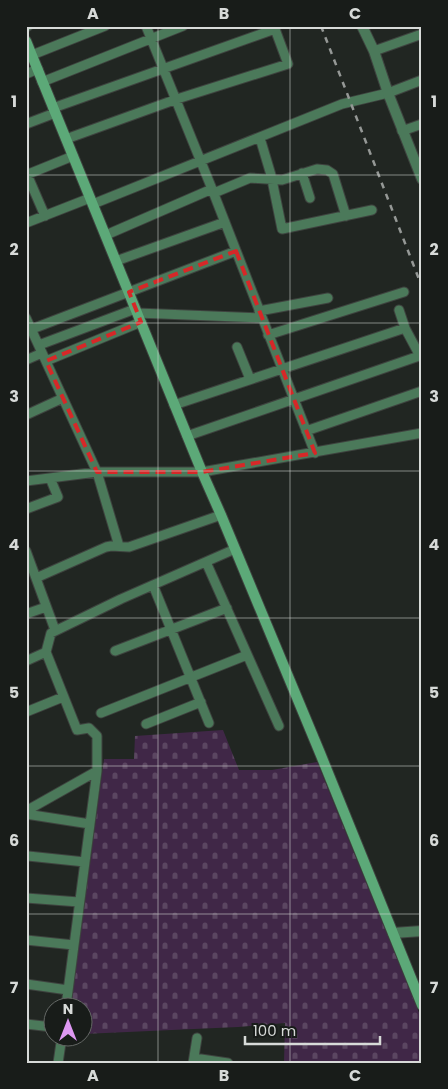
<svg xmlns="http://www.w3.org/2000/svg" width="448" height="1089" viewBox="0 0 448 1089" font-family="Poppins,sans-serif">
<defs>
<pattern id="cemetery-stones" width="16" height="16" patternUnits="userSpaceOnUse" patternTransform="scale(1.25)"><rect width="16" height="16" fill="#402747"/><path d="M2 7V4a2 2 0 0 1 4 0v3zM10 15v-3a2 2 0 0 1 4 0v3z" fill="#5b4661"/></pattern>
</defs>
<rect width="100%" height="100%" fill="#212622"/>
<path fill="url(#cemetery-stones)" d="M 223,730 L 239,770 L 272,770 L 317,762 L 422,1020 L 422,1063 L 284,1063 L 285,1023 L 238,1027 L 83,1034 L 82,1006 L 71,1006 L 104,759 L 134,759 L 135,736 Z"/>
<g fill="none" stroke-linecap="round" stroke-linejoin="round">
<defs>
<path id="minor" d="M 146,26 L 212,189 L 315,453
M 26,27 L 28,26
M 374,51 L 422,34
M 32,55 L 105,26
M 26,74 L 38,69
M 42,82 L 183,26
M 53,108 L 275,29
M 26,124 L 55,113
M 402,131 L 422,124
M 260,138 L 271,175 L 282,229 L 372,210
M 66,139 L 177,99 L 288,64 L 275,29 L 273,26
M 26,172 L 45,216
M 302,173 L 310,198
M 26,175 L 73,156
M 214,193 L 250,178 L 282,180 L 317,169 L 327,170 L 333,174 L 346,216
M 93,204 L 342,104 L 388,93 L 422,80
M 26,223 L 90,198
M 106,235 L 212,189
M 116,261 L 225,222
M 399,310 L 405,328 L 420,356
M 259,311 L 328,298
M 137,313 L 262,318
M 26,318 L 97,472 L 119,546
M 32,329 L 236,251
M 268,335 L 404,292
M 39,345 L 135,309
M 237,347 L 250,379
M 26,360 L 42,353
M 46,361 L 141,322
M 174,405 L 405,328
M 26,415 L 63,398
M 306,431 L 422,391
M 187,436 L 422,355
M 26,481 L 97,472 L 202,472 L 422,433
M 26,509 L 58,497 L 50,478
M 26,551 L 55,630
M 206,562 L 279,726
M 36,578 L 106,547 L 111,546 L 129,547 L 221,515
M 153,585 L 209,723
M 26,614 L 46,607
M 115,651 L 227,608
M 26,661 L 46,652
M 26,712 L 63,697
M 101,713 L 247,655
M 146,724 L 201,702
M 26,811 L 97,771
M 26,814 L 90,824
M 28,856 L 85,862
M 26,898 L 79,902
M 26,940 L 74,945
M 26,984 L 68,990
M 66,1006 L 97,771 L 97,736 L 89,728 L 77,730 L 46,652 L 51,633 L 121,599 L 235,549
M 26,1024 L 52,1027
M 194,1058 L 228,1063
M 58,1063 L 62,1036
M 193,1063 L 197,1038"/>
<path id="tertiary" d="M 362,26 L 374,51 L 388,93 L 422,179
M 393,933 L 422,931"/>
<path id="secondary" d="M 26,41 L 202,472 L 221,515 L 320,753 L 422,1005"/>
</defs>
<use href="#minor" stroke="#3e433f" stroke-width="11"/>
<use href="#tertiary" stroke="#3e433f" stroke-width="12"/>
<use href="#secondary" stroke="#3e433f" stroke-width="12"/>
<use href="#minor" stroke="#4b795a" stroke-width="9"/>
<use href="#tertiary" stroke="#4b795a" stroke-width="10"/>
<use href="#secondary" stroke="#5ca978" stroke-width="10"/>
<path stroke="#959896" stroke-width="2.5" stroke-dasharray="6 6" stroke-linecap="butt" d="M 321,26 L 422,287"/>
</g>
<path fill="none" stroke="#d62828" stroke-width="4" stroke-dasharray="10 6" stroke-linejoin="round" d="M 236,251 L 315,453 L 202,472 L 97,472 L 46,361 L 141,322 L 129,292 Z"/>
<path fill="none" stroke="#d7dad8" stroke-width="1" stroke-opacity="0.55" d="M 158,26 L 158,1063M 290,26 L 290,1063M 26,175 L 422,175M 26,323 L 422,323M 26,471 L 422,471M 26,618 L 422,618M 26,766 L 422,766M 26,914 L 422,914"/>
<rect width="448" height="1089" fill="none" stroke="#181c19" stroke-width="55"/>
<g transform="translate(68 1022)"><circle r="24" fill="#181c19" stroke="#646865"/>
<path d="M0-4L9 19L0 12L-9 19Z" fill="#de98f2"/>
<text y="-8" font-size="14" font-weight="bold" text-anchor="middle" fill="#d7dad8">N</text>
</g>
<path d="M245 1036v8h135v-8" fill="none" stroke="#d7dad8" stroke-width="2.5"/>
<text x="253" y="1036" font-size="15" fill="#d7dad8" stroke="#181c19" stroke-width="4" paint-order="stroke">100 m</text>
<rect x="28" y="28" width="392" height="1034" fill="none" stroke="#d7dad8" stroke-width="2"/>
<g font-size="16" text-anchor="middle" font-weight="bold" fill="#d7dad8">
<text x="93" y="19">A</text>
<text x="224" y="19">B</text>
<text x="355" y="19">C</text>
<text x="14" y="107">1</text>
<text x="434" y="107">1</text>
<text x="14" y="255">2</text>
<text x="434" y="255">2</text>
<text x="14" y="402">3</text>
<text x="434" y="402">3</text>
<text x="14" y="550">4</text>
<text x="434" y="550">4</text>
<text x="14" y="698">5</text>
<text x="434" y="698">5</text>
<text x="14" y="846">6</text>
<text x="434" y="846">6</text>
<text x="14" y="993">7</text>
<text x="434" y="993">7</text>
<text x="93" y="1081">A</text>
<text x="224" y="1081">B</text>
<text x="355" y="1081">C</text>
</g>
</svg>
